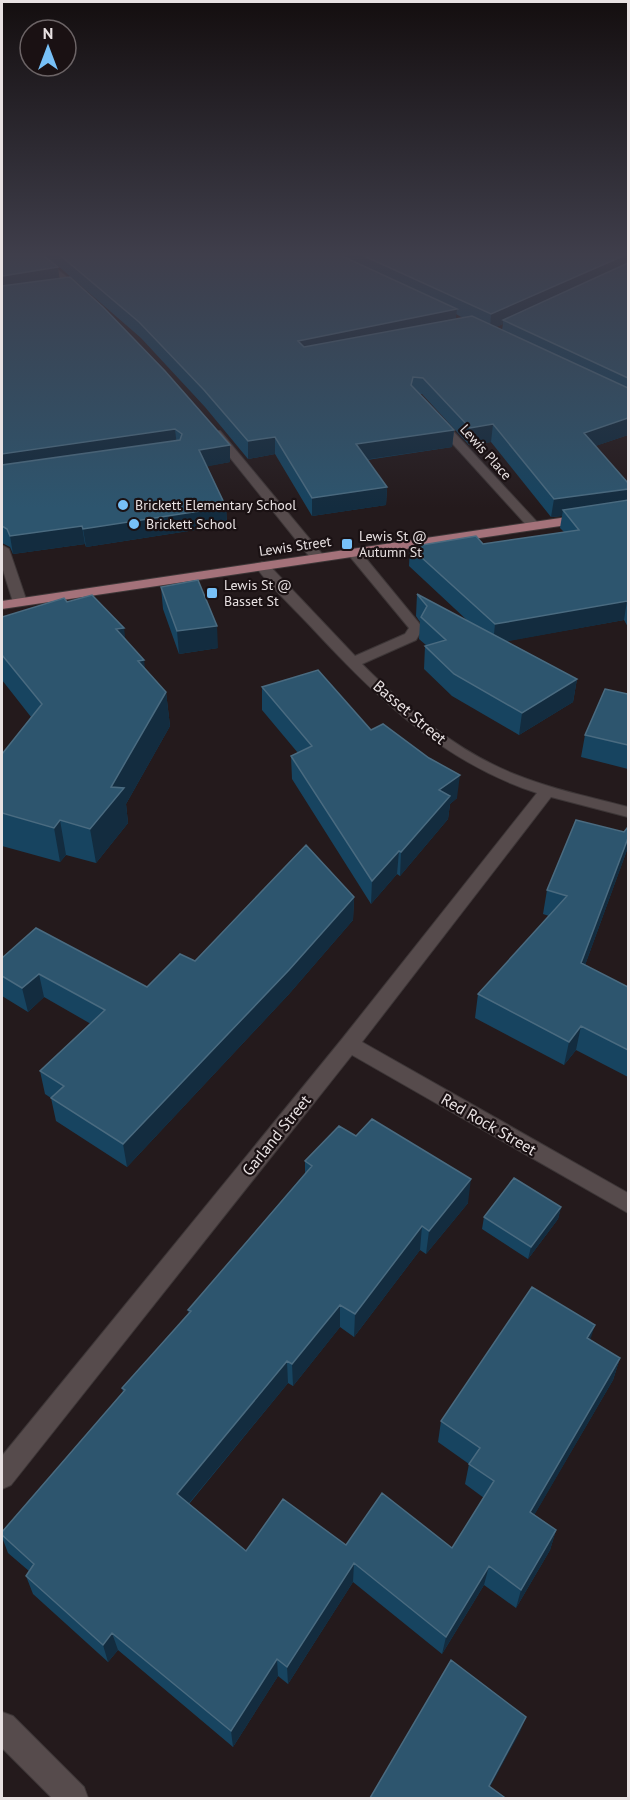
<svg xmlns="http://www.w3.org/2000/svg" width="630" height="1800" viewBox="0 0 630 1800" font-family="'PT Sans',sans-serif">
<rect width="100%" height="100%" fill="#241a1c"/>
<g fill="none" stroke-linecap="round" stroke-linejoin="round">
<defs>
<path id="minor" d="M 31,256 L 40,256 L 86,292 L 86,296 L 80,296 Z
M 432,417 L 440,417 L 538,523 L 538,529 L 530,529 L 432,421 Z
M 212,431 L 220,431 L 323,555 L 323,561 L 313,561 L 212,435 Z
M 2,545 L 9,549 L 27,602 L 25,605 L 15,605 L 13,602 L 2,567 Z
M 354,549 L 359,550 L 423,628 L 416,640 L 362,664 C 406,708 455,750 514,774 C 551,789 590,797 628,807 L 628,817 L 551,797 L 362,1042 L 628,1193 L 628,1213 L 352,1055 L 11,1485 L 2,1489 L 2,1456 L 342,1039 L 537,793 C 445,763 379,700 314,630 C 295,609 272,589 255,566 L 262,562 L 267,563 L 355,656 L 405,634 L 409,628 L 347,553 Z
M 2,1712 L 13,1716 L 84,1787 L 88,1798 L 52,1798 L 2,1748 Z"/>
<path id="major" d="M 628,508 L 628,516 L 2,609 L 2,601 Z"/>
</defs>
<use href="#minor" stroke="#3d3637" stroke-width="2"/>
<use href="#major" stroke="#3d3637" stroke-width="2"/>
<use href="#minor" fill="#564b4c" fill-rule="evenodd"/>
<use href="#major" fill="#a4727a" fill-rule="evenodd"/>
</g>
<path fill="#174460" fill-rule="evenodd" d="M 2,256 L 628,256 L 628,435 L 595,446 L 628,483 L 628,627 L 624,620 L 506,641 L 577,679 L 573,702 L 519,735 L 452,696 L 424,669 L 425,646 L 427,646 L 419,639 L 420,622 L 416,616 L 417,594 L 469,622 L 409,566 L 410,547 L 483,544 L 564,532 L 560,528 L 562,516 L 551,517 L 491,442 L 469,445 L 422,394 L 420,394 L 454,430 L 452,447 L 367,460 L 387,487 L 386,505 L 312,516 L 275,454 L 248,459 L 205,407 L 141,338 L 57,265 L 52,262 L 59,278 L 230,462 L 207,466 L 226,507 L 227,525 L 86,547 L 85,544 L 13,554 L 10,547 L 2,543 L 2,544 ZM 456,314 L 463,318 L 456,319 ZM 503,324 L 502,330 L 496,327 Z
M 161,587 L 218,648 L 179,654 L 163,609 Z
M 67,602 L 125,639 L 145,669 L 166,692 L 170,726 L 126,804 L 128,823 L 96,863 L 66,855 L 60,862 L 2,846 L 2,754 L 31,717 L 2,680 L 2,617 Z
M 262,687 L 371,730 L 457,798 L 450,804 L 448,819 L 400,876 L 397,874 L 371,904 L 292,779 L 291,756 L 298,753 L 262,710 Z
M 628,694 L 628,769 L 581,757 L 585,735 Z
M 628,827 L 628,845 L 627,850 L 585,965 L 628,987 L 628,1077 L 576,1050 L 564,1065 L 475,1018 L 478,994 L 549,916 L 543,914 L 547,890 L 624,832 Z
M 354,897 L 353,920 L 289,994 L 127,1167 L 56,1121 L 51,1098 L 45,1094 L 40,1071 L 91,1024 L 44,997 L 28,1012 L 2,996 L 2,958 L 147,987 L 195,961 Z
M 356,1136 L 468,1203 L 426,1254 L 420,1250 L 354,1337 L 340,1327 L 293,1386 L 288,1383 L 189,1504 L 246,1551 L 346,1545 L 452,1548 L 484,1498 L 465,1484 L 469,1464 L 438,1442 L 441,1421 L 591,1340 L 620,1358 L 613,1380 L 534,1515 L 556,1530 L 550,1550 L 516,1608 L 484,1585 L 442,1654 L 353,1582 L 288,1684 L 278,1676 L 233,1747 L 118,1650 L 108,1662 L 33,1594 L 26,1576 L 29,1571 L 8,1553 L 2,1537 L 2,1532 L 123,1392 L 122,1388 L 189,1314 L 188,1310 L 305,1173 L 305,1161 Z
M 561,1207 L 558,1219 L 528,1259 L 482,1229 L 484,1217 Z"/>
<path fill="#132c3f" d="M 623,256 L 628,256 L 628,267 L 503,320 L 503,324 L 490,330 L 491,314 Z
M 58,267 L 60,283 L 2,293 L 2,276 Z
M 457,309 L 455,325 L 298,357 L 298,341 Z
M 628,418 L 628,435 L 581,451 L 584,433 Z
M 493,424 L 491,442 L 469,445 L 470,428 Z
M 175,429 L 177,447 L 2,473 L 2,454 Z
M 454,430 L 452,447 L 356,461 L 356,444 Z
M 275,437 L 275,454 L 248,459 L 248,441 Z
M 230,445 L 230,462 L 200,468 L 199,450 Z
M 387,487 L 386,505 L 312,516 L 312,498 Z
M 628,489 L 628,506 L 563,510 L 562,516 L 551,517 L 554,499 Z
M 226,507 L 227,525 L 86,547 L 83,529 Z
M 82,526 L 85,544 L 13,554 L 10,536 Z
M 627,601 L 624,620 L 493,644 L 495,624 Z
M 217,626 L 218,648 L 179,654 L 177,631 Z
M 124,628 L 128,661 L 116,629 Z
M 144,660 L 148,693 L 138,661 Z
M 577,679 L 573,702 L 519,735 L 522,713 Z
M 166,692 L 170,726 L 126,804 L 128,823 L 96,863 L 90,829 L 111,787 Z
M 460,775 L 457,798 L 450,804 L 448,819 L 400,876 L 401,852 L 439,790 Z
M 60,820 L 66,855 L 60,862 L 54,828 Z
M 628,838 L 627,850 L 577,987 L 581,963 Z
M 399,851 L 397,874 L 371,904 L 372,881 Z
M 354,897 L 353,920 L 289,994 L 127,1167 L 123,1144 Z
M 39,974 L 44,997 L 28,1012 L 22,988 Z
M 581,1026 L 576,1050 L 564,1065 L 569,1042 Z
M 471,1179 L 468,1203 L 426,1254 L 429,1231 Z
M 561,1207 L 558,1219 L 528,1259 L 531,1247 Z
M 422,1226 L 420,1250 L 354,1337 L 355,1314 Z
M 340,1305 L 340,1327 L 293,1386 L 292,1364 Z
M 595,1325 L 588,1347 L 587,1338 Z
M 620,1358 L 613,1380 L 525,1531 L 530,1512 Z
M 287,1361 L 288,1383 L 180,1514 L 177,1494 Z
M 556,1530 L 550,1550 L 516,1608 L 521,1590 Z
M 354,1563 L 353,1582 L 288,1684 L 287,1667 Z
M 489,1566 L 484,1585 L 442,1654 L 446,1637 Z
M 112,1633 L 118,1650 L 108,1662 L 103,1645 Z
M 277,1659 L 278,1676 L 233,1747 L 231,1731 Z
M 526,1717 L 520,1732 L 484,1798 L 489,1786 Z"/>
<path fill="#2d556e" stroke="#4a6b80" stroke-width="1.5" d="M 2,256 L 44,256 L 58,267 L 2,276 Z
M 61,256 L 342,256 L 457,309 L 298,341 L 304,347 L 472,316 L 628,388 L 628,418 L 584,433 L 628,483 L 628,489 L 554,499 L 493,424 L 470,428 L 423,378 L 413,377 L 411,385 L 454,430 L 356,444 L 387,487 L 312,498 L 275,437 L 248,441 L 204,390 L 139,322 Z
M 364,256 L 623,256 L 491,314 Z
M 628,263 L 628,378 L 503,320 Z
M 70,277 L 103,307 L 165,371 L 230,445 L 199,450 L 226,507 L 83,529 L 82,526 L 10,536 L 7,529 L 2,526 L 2,465 L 180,440 L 182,434 L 175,429 L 2,454 L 2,286 Z
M 628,500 L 628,603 L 627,601 L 495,624 L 410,547 L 476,536 L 483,544 L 579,530 L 563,510 Z
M 198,580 L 217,626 L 177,631 L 161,587 Z
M 417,594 L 577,679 L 522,713 L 454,674 L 425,646 L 446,640 L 421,617 L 427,606 Z
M 92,595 L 124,628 L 116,629 L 144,660 L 138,661 L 166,692 L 111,787 L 124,788 L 90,829 L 60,820 L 54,828 L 2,813 L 2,754 L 42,704 L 2,655 L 2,617 L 64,598 L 67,602 Z
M 318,670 L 371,730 L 383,724 L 429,758 L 460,775 L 439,790 L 450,796 L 401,852 L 399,851 L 372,881 L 291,756 L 312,746 L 262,687 Z
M 605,689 L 628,694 L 628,745 L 585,735 Z
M 576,820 L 624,832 L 628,827 L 628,838 L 581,963 L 628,987 L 628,1050 L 581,1026 L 569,1042 L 478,994 L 567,896 L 547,890 Z
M 306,845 L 354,897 L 289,970 L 123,1144 L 51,1098 L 64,1086 L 40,1071 L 105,1010 L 39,974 L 22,988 L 2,976 L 2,958 L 36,928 L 147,987 L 180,954 L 195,961 Z
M 372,1119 L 471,1179 L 429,1231 L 422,1226 L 355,1314 L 340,1305 L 292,1364 L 287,1361 L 177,1494 L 246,1551 L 283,1499 L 346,1545 L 382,1493 L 452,1548 L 494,1481 L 469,1464 L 480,1448 L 441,1421 L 532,1287 L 595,1325 L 587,1338 L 620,1358 L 530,1512 L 556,1530 L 521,1590 L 489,1566 L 446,1637 L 354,1563 L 287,1667 L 277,1659 L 231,1731 L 112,1633 L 103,1645 L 26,1576 L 34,1564 L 2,1535 L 2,1532 L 125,1390 L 122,1388 L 191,1311 L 188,1310 L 312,1166 L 305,1161 L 339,1126 L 356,1136 Z
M 514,1178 L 561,1207 L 531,1247 L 484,1217 Z
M 451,1660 L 526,1717 L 489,1786 L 504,1797 L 503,1798 L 370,1798 Z"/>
<linearGradient id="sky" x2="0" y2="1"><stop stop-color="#140e0f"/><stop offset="0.5" stop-color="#3f3e4b"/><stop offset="1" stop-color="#3f3e4b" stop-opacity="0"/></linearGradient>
<rect width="630" height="508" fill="url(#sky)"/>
<g fill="#77c0f7" stroke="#1a1113" stroke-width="2">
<circle cx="123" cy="505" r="6"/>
<circle cx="134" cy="524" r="6"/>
<rect x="341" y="538" width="12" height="12" rx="3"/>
<rect x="206" y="587" width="12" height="12" rx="3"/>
</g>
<g text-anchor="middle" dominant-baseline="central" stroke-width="4.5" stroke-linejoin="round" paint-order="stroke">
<g font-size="14" fill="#e8e1e2" stroke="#1a1113">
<text transform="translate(486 452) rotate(48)">Lewis Place</text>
<text transform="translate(295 546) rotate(-8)">Lewis Street</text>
</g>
<g font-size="14" fill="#e8e1e2" stroke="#1a1113" text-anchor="start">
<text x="135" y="505">Brickett Elementary School</text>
<text x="146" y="524">Brickett School</text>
<text x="359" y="536">Lewis St @<tspan x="359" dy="16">Autumn St</tspan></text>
<text x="224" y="585">Lewis St @<tspan x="224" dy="16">Basset St</tspan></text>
</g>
<g font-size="16" fill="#e8e1e2" stroke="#1a1113">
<text transform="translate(410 712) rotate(40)">Basset Street</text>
<text transform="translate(489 1124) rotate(30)">Red Rock Street</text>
<text transform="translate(276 1135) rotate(-51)">Garland Street</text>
</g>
</g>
<rect width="630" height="1800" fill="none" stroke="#e8e1e2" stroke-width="6"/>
<g transform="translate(48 48)"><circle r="28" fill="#1a1113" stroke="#6c6466" stroke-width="1.5"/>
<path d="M0-4.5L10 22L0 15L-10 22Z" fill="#77c0f7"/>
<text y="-9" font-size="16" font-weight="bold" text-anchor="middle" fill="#e8e1e2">N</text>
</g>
</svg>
